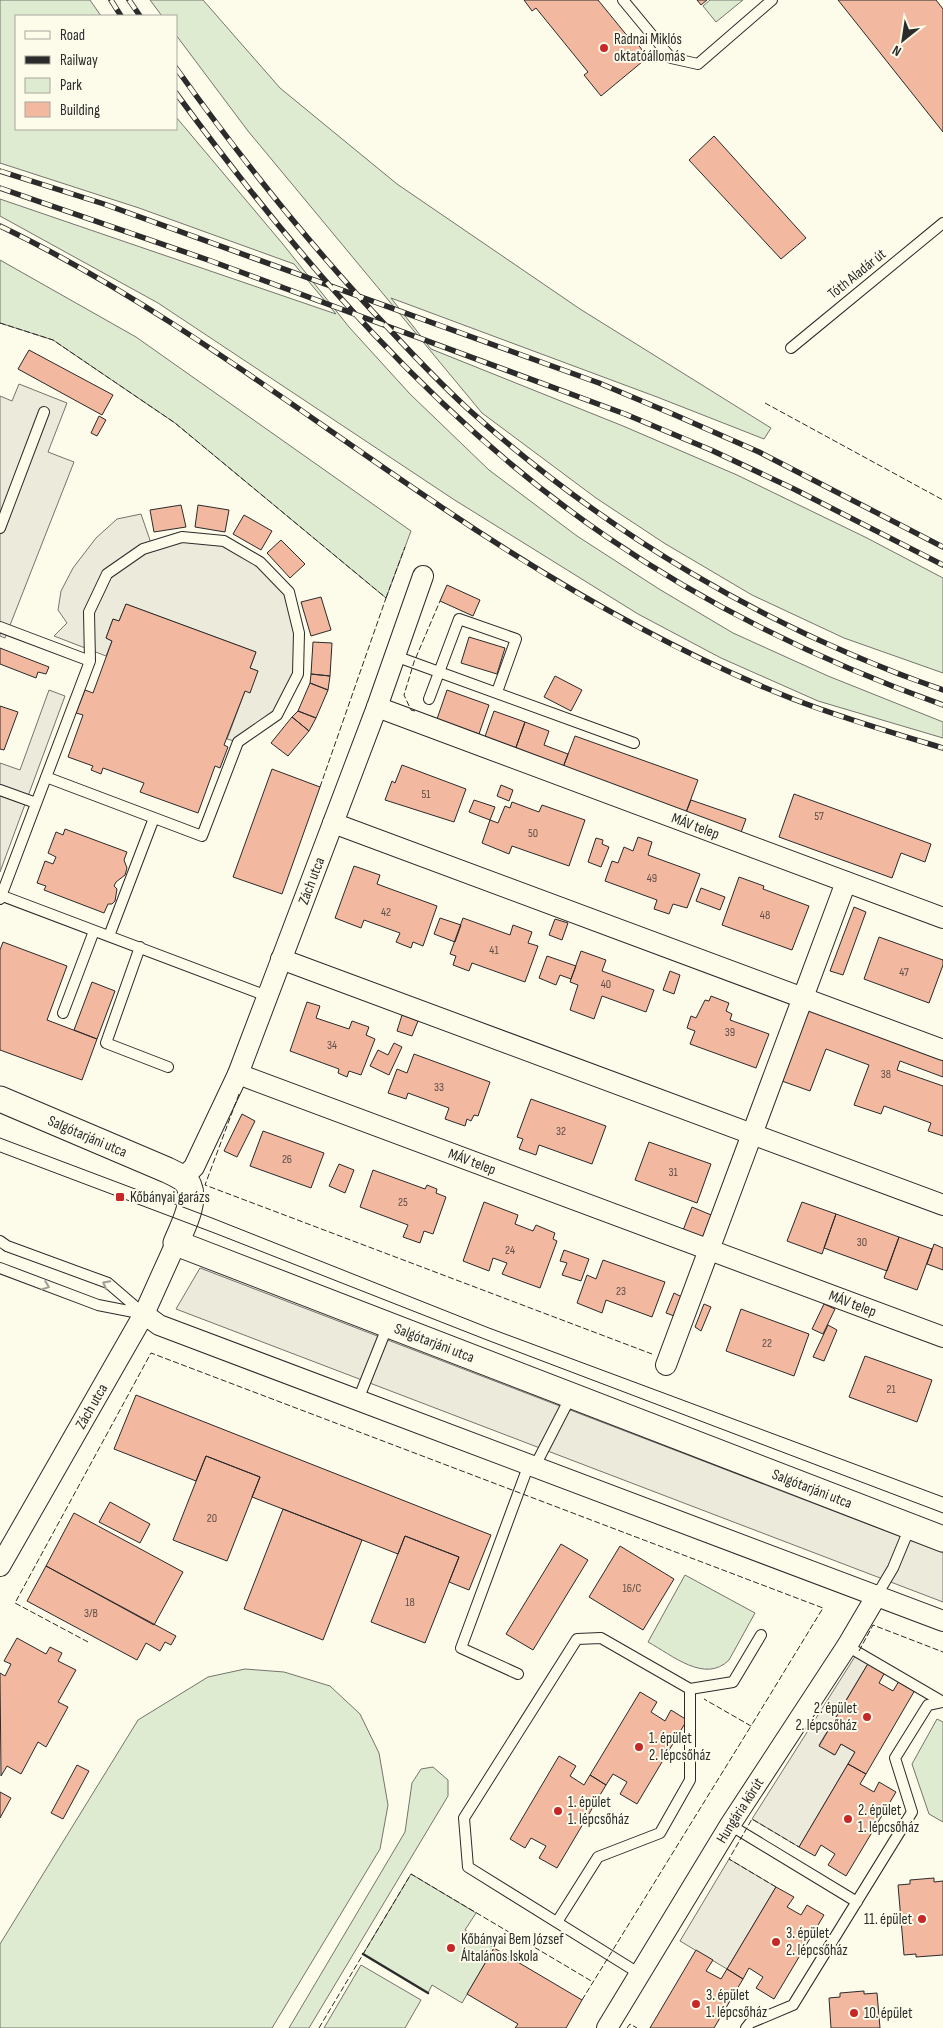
<svg xmlns="http://www.w3.org/2000/svg" width="943" height="2028" viewBox="0 0 943 2028" font-family="'Sofia Sans Condensed',sans-serif">
<rect width="100%" height="100%" fill="#fdfbea"/>
<path fill="#deebd1" stroke="#74746e" d="M 0,0 L 90,0 L 101,16 L 16,16 L 16,129 L 176,129 L 176,117 L 282,243 L 349,327 L 410,394 L 489,470 L 577,536 L 659,589 L 733,633 L 828,676 L 943,722 L 943,738 L 818,701 L 721,658 L 638,614 L 453,499 L 158,303 L 0,216 L 0,199 L 336,314 L 294,264 L 139,208 L 0,163 Z
M 150,0 L 203,0 L 280,88 L 397,184 L 580,309 L 771,428 L 764,439 L 657,397 L 391,298 L 431,349 L 623,426 L 737,475 L 867,538 L 943,578 L 943,673 L 844,638 L 752,595 L 664,543 L 596,498 L 482,413 L 248,131 L 176,35 L 176,16 L 162,16 Z
M 710,0 L 743,0 L 716,22 L 703,6 Z
M 0,260 L 136,337 L 411,531 L 386,598 L 175,423 L 53,340 L 0,323 Z
M 685,1575 L 755,1613 L 729,1660 C 705,1684 672,1655 648,1642 Z
M 245,1669 L 284,1672 L 330,1686 L 360,1714 L 379,1753 L 388,1805 L 380,1849 L 272,2028 L 0,2028 L 0,1944 L 138,1720 L 208,1677 Z
M 937,1719 L 943,1722 L 943,1822 L 929,1814 L 912,1764 Z
M 433,1767 L 448,1780 L 448,1796 L 309,2028 L 289,2028 L 405,1832 L 412,1783 L 421,1769 Z
M 411,1874 L 476,1913 L 465,1930 L 494,1948 L 462,2003 L 432,1985 L 428,1993 L 363,1954 Z
M 361,1965 L 421,2000 L 405,2028 L 324,2028 Z"/>
<path fill="#eceadb" stroke="#74746e" d="M 19,384 L 67,403 L 48,452 L 74,462 L 5,638 L 0,636 L 0,396 L 12,401 Z
M 141,514 L 152,546 L 182,537 L 224,541 L 260,562 L 289,592 L 299,633 L 298,674 L 277,715 L 238,742 L 227,739 L 245,691 L 258,671 L 250,668 L 256,652 L 126,604 L 119,621 L 113,619 L 106,638 L 112,641 L 106,656 L 54,636 L 67,623 L 58,610 L 61,591 L 73,568 L 96,538 L 117,519 Z
M 49,690 L 65,696 L 0,872 L 0,763 L 20,770 Z
M 200,1268 L 943,1553 L 943,1602 L 176,1309 Z
M 856,1655 L 869,1662 L 819,1745 L 834,1755 L 841,1744 L 855,1752 L 799,1847 L 752,1819 Z
M 729,1859 L 776,1887 L 727,1969 L 680,1941 Z"/>
<path fill="#f2b8a0" stroke="#2b2b2b" d="M 524,0 L 598,0 L 629,38 L 631,36 L 648,57 L 601,96 L 584,75 L 588,72 L 536,8 L 532,11 Z
M 697,0 L 707,0 L 701,5 Z
M 838,0 L 936,0 L 943,9 L 943,132 Z
M 714,136 L 806,238 L 781,259 L 689,160 Z
M 29,350 L 113,395 L 102,415 L 18,369 Z
M 99,416 L 106,420 L 97,436 L 91,433 Z
M 181,505 L 186,527 L 154,532 L 150,510 Z
M 198,505 L 229,510 L 225,532 L 195,527 Z
M 244,515 L 272,531 L 261,550 L 233,534 Z
M 281,540 L 305,564 L 290,578 L 267,553 Z
M 447,585 L 480,600 L 473,616 L 440,601 Z
M 321,597 L 331,630 L 311,636 L 301,602 Z
M 126,604 L 256,652 L 250,668 L 258,671 L 250,693 L 245,691 L 224,745 L 228,747 L 220,768 L 215,766 L 198,813 L 140,792 L 144,783 L 103,768 L 101,774 L 91,770 L 93,766 L 68,757 L 83,715 L 76,713 L 85,690 L 93,693 L 112,641 L 106,638 L 113,619 L 119,621 Z
M 469,637 L 505,648 L 497,674 L 461,663 Z
M 313,642 L 332,643 L 330,676 L 311,674 Z
M 0,648 L 49,667 L 46,674 L 38,672 L 36,678 L 0,664 Z
M 311,674 L 330,676 L 328,690 L 310,683 Z
M 555,676 L 582,690 L 571,711 L 544,697 Z
M 310,683 L 328,690 L 316,718 L 298,711 Z
M 447,690 L 489,705 L 479,734 L 437,719 Z
M 0,706 L 18,712 L 4,750 L 0,749 Z
M 298,711 L 316,718 L 309,731 L 292,717 Z
M 494,711 L 525,722 L 514,753 L 483,742 Z
M 292,717 L 309,731 L 288,756 L 271,743 Z
M 525,722 L 549,731 L 544,745 L 568,754 L 562,770 L 514,753 Z
M 575,736 L 698,780 L 685,815 L 562,770 Z
M 402,765 L 466,789 L 454,822 L 385,800 L 392,781 L 395,783 Z
M 272,769 L 320,787 L 282,894 L 233,877 Z
M 501,785 L 513,790 L 509,801 L 497,796 Z
M 794,794 L 931,844 L 925,862 L 901,853 L 892,878 L 779,837 Z
M 474,800 L 495,807 L 490,820 L 469,812 Z
M 691,800 L 746,819 L 740,835 L 685,815 Z
M 512,802 L 539,812 L 542,805 L 585,820 L 569,866 L 512,846 L 509,854 L 482,843 L 490,820 L 498,823 L 505,806 L 510,808 Z
M 65,829 L 127,852 L 124,860 L 127,868 L 125,875 L 116,882 L 114,886 L 117,889 L 115,901 L 112,904 L 108,904 L 104,913 L 44,890 L 46,886 L 37,883 L 45,861 L 53,864 L 56,857 L 48,853 L 56,832 L 63,835 Z
M 638,837 L 652,842 L 648,855 L 700,874 L 687,908 L 673,904 L 669,914 L 654,909 L 657,900 L 605,881 L 612,861 L 618,863 L 624,847 L 633,851 Z
M 596,838 L 603,840 L 602,844 L 609,847 L 601,867 L 588,862 Z
M 354,866 L 380,875 L 377,884 L 437,906 L 423,946 L 413,942 L 411,948 L 396,942 L 400,933 L 364,920 L 361,928 L 335,918 Z
M 739,877 L 764,886 L 763,889 L 809,906 L 792,950 L 722,925 Z
M 701,888 L 725,897 L 720,910 L 696,901 Z
M 854,907 L 866,912 L 843,975 L 830,971 Z
M 440,918 L 461,925 L 455,942 L 434,934 Z
M 463,918 L 510,935 L 513,925 L 532,932 L 528,943 L 538,946 L 525,982 L 472,963 L 469,971 L 453,965 L 456,956 L 450,954 Z
M 555,919 L 568,923 L 562,940 L 549,935 Z
M 879,937 L 943,960 L 943,965 L 929,1003 L 864,979 Z
M 3,942 L 67,966 L 47,1020 L 97,1039 L 82,1080 L 0,1050 L 0,950 Z
M 581,951 L 606,960 L 602,971 L 654,990 L 646,1012 L 602,996 L 594,1019 L 570,1010 L 578,985 L 570,982 Z
M 547,956 L 576,966 L 571,979 L 560,975 L 556,985 L 539,978 Z
M 670,971 L 680,975 L 674,994 L 663,990 Z
M 92,982 L 115,991 L 97,1039 L 74,1030 Z
M 711,996 L 729,1003 L 726,1011 L 732,1014 L 730,1020 L 769,1034 L 756,1068 L 690,1044 L 695,1031 L 687,1028 L 691,1016 L 696,1018 L 705,1000 L 709,1001 Z
M 307,1002 L 320,1006 L 316,1018 L 349,1029 L 352,1021 L 369,1027 L 366,1035 L 375,1039 L 361,1075 L 349,1071 L 347,1077 L 338,1073 L 339,1069 L 290,1051 Z
M 806,1005 L 943,1056 L 943,1077 L 900,1061 L 897,1070 L 943,1086 L 943,1136 L 928,1131 L 931,1123 L 884,1106 L 881,1114 L 854,1105 L 869,1065 L 826,1049 L 810,1091 L 779,1080 Z
M 402,1015 L 418,1021 L 412,1036 L 397,1031 Z
M 394,1043 L 402,1047 L 389,1075 L 370,1066 L 378,1050 L 388,1055 Z
M 414,1054 L 490,1082 L 478,1116 L 474,1115 L 471,1121 L 467,1119 L 465,1126 L 445,1119 L 449,1108 L 408,1093 L 406,1099 L 388,1093 L 397,1069 L 407,1073 Z
M 531,1099 L 606,1126 L 592,1164 L 539,1145 L 536,1155 L 519,1149 L 523,1139 L 517,1137 Z
M 242,1114 L 255,1121 L 237,1157 L 224,1151 Z
M 263,1131 L 324,1153 L 311,1188 L 250,1166 Z
M 649,1142 L 711,1164 L 697,1203 L 635,1180 Z
M 339,1164 L 354,1170 L 345,1193 L 329,1186 Z
M 373,1170 L 425,1189 L 427,1185 L 437,1189 L 436,1193 L 446,1197 L 433,1234 L 424,1231 L 420,1243 L 403,1237 L 408,1225 L 360,1207 Z
M 484,1202 L 518,1215 L 515,1224 L 533,1231 L 536,1225 L 555,1233 L 553,1239 L 557,1241 L 540,1288 L 502,1274 L 507,1263 L 493,1258 L 489,1271 L 463,1261 Z
M 802,1202 L 836,1214 L 822,1254 L 787,1241 Z
M 692,1207 L 716,1217 L 706,1243 L 682,1233 Z
M 836,1214 L 899,1237 L 887,1271 L 824,1248 Z
M 899,1237 L 932,1249 L 917,1290 L 884,1278 Z
M 934,1244 L 943,1248 L 943,1270 L 927,1264 Z
M 564,1250 L 589,1259 L 581,1281 L 562,1275 L 567,1263 L 560,1261 Z
M 603,1260 L 665,1282 L 652,1317 L 606,1300 L 602,1313 L 577,1303 L 587,1275 L 596,1279 Z
M 674,1293 L 684,1298 L 677,1317 L 666,1313 Z
M 704,1304 L 711,1307 L 701,1331 L 695,1327 Z
M 824,1304 L 835,1309 L 823,1334 L 812,1329 Z
M 741,1309 L 809,1334 L 794,1376 L 726,1351 Z
M 828,1325 L 837,1330 L 824,1361 L 813,1357 Z
M 865,1356 L 932,1380 L 917,1422 L 849,1397 Z
M 136,1395 L 491,1535 L 469,1590 L 449,1582 L 459,1557 L 405,1536 L 398,1554 L 252,1497 L 260,1477 L 206,1456 L 196,1481 L 114,1449 Z
M 206,1456 L 260,1477 L 227,1561 L 173,1540 Z
M 110,1502 L 150,1524 L 140,1543 L 99,1522 Z
M 283,1509 L 362,1540 L 323,1640 L 244,1609 Z
M 74,1513 L 183,1572 L 154,1625 L 46,1566 Z
M 405,1536 L 459,1557 L 425,1643 L 371,1622 Z
M 561,1544 L 588,1560 L 533,1650 L 506,1634 Z
M 620,1546 L 674,1579 L 643,1630 L 589,1597 Z
M 46,1566 L 176,1636 L 171,1645 L 165,1642 L 160,1651 L 146,1643 L 137,1660 L 27,1601 Z
M 17,1638 L 46,1654 L 50,1647 L 62,1653 L 58,1661 L 76,1670 L 58,1702 L 68,1707 L 46,1747 L 38,1742 L 21,1774 L 7,1766 L 1,1776 L 0,1673 L 5,1676 L 11,1664 L 4,1661 Z
M 869,1662 L 885,1672 L 879,1683 L 893,1691 L 899,1681 L 915,1690 L 866,1774 L 848,1764 L 855,1752 L 841,1744 L 835,1755 L 819,1746 Z
M 640,1692 L 657,1702 L 651,1712 L 665,1721 L 671,1710 L 687,1720 L 637,1804 L 620,1794 L 627,1782 L 613,1774 L 606,1785 L 590,1775 Z
M 559,1756 L 576,1766 L 570,1776 L 584,1785 L 590,1775 L 606,1785 L 557,1868 L 539,1858 L 546,1846 L 531,1838 L 525,1848 L 510,1839 Z
M 848,1764 L 866,1774 L 860,1784 L 874,1792 L 879,1782 L 896,1792 L 846,1876 L 828,1865 L 835,1854 L 821,1845 L 815,1856 L 799,1847 Z
M 77,1765 L 89,1771 L 63,1819 L 51,1813 Z
M 0,1792 L 11,1798 L 0,1818 Z
M 934,1878 L 934,1882 L 943,1881 L 943,1955 L 916,1957 L 916,1954 L 904,1955 L 898,1885 L 910,1884 L 910,1880 Z
M 776,1887 L 794,1897 L 787,1907 L 801,1915 L 807,1905 L 824,1915 L 774,1999 L 756,1988 L 763,1977 L 749,1968 L 743,1979 L 727,1969 Z
M 494,1948 L 582,2000 L 566,2028 L 515,2028 L 518,2024 L 467,1994 Z
M 696,1950 L 713,1960 L 706,1971 L 721,1979 L 727,1969 L 743,1979 L 714,2028 L 650,2028 Z
M 864,1991 L 864,1994 L 877,1993 L 880,2028 L 831,2028 L 829,1998 L 840,1997 L 840,1993 Z"/>
<g fill="none" stroke-linecap="round" stroke-linejoin="round">
<defs>
<path id="service" d="M 623,0 L 671,58 L 698,64 L 772,0
M 791,348 L 943,223
M 0,528 L 44,412
M 0,627 L 90,661 L 0,899
M 395,656 L 634,743
M 429,699 L 459,619 L 516,639 L 497,692
M 46,777 L 202,836 L 238,742 L 277,715 L 298,674 L 299,633 L 289,592 L 260,562 L 224,541 L 182,537 L 143,549 L 107,574 L 89,612 L 90,661
M 0,790 L 36,803
M 0,895 L 267,996
M 109,936 L 154,818
M 140,947 L 106,1043 L 168,1067
M 63,1013 L 94,931
M 0,1241 L 7,1246 L 108,1283 L 144,1314
M 0,1268 L 98,1305 L 144,1314
M 358,1400 L 388,1325
M 535,1466 L 571,1396
M 877,1595 L 893,1568 L 910,1527
M 847,1646 L 943,1702
M 518,1674 L 461,1648 L 529,1464
M 730,1825 L 857,1902
M 557,1922 L 598,1857 L 660,1833 L 690,1780 L 690,1689
M 640,1974 L 468,1867 L 464,1818 L 577,1639 L 601,1638 L 690,1689 L 733,1682 L 761,1635
M 746,2028 L 750,2023 L 793,2005 L 912,1812 L 895,1758 L 928,1705 L 943,1702"/>
<g id="minor">
<path id="s1" d="M 377,707 L 943,918"/>
<path d="M 333,823 L 943,1050"/>
<path d="M 281,959 L 943,1205"/>
<path id="s2" d="M 238,1074 L 943,1337"/>
<path id="s3" d="M 183,1178 L 194,1167 L 238,1074 L 377,707 L 423,576"/>
<path d="M 144,1314 L 159,1325 L 943,1621"/>
<path d="M 666,1365 L 846,882"/>
<path id="s4" d="M 0,1566 L 144,1314 L 176,1243"/>
<path id="s5" d="M 607,2028 L 730,1825 L 847,1646 L 877,1595"/>
</g>
<g id="tertiary">
<path id="s6" d="M 0,1099 L 167,1170 C 175,1174 186,1178 189,1186 C 196,1203 182,1228 176,1243 L 943,1539"/>
</g>
</defs>
<use href="#service" stroke="#2b2b2b" stroke-width="12"/>
<use href="#minor" stroke="#2b2b2b" stroke-width="22"/>
<use href="#tertiary" stroke="#2b2b2b" stroke-width="27"/>
<use href="#service" stroke="#fdfbea" stroke-width="10"/>
<use href="#minor" stroke="#fdfbea" stroke-width="20"/>
<use href="#tertiary" stroke="#fdfbea" stroke-width="25"/>
<path stroke="#2b2b2b" stroke-width="1" d="M 0,1138 L 212,1218 L 489,1328 L 943,1497
M 0,1152 L 217,1234 L 487,1340 L 943,1513"/>
<defs>
<path id="rail" d="M 111,0 L 121,16
M 129,0 L 140,16
M 176,68 C 242,160 312,248 390,330 C 415,357 441,384 468,409 C 606,533 767,629 943,690
M 176,93 C 298,259 436,420 607,537 C 711,608 825,663 943,705
M 0,171 L 104,204 L 599,383 L 675,415 L 759,452 L 943,547
M 0,188 L 211,261 L 625,414 L 711,450 L 794,489 L 943,565
M 0,226 C 154,300 290,405 431,500 C 544,577 665,649 793,699 C 842,718 893,733 943,748"/>
</defs>
<use href="#rail" stroke="#2b2b2b" stroke-width="5.5"/>
<use href="#rail" stroke="#fdfbea" stroke-width="4" stroke-dasharray="11" stroke-linecap="butt"/>
<path stroke="#2b2b2b" stroke-width="1" stroke-dasharray="6 2.5" stroke-linecap="butt" d="M 0,323 L 53,340 L 175,423 L 386,598 L 320,787
M 765,403 L 943,500
M 386,598 L 405,547
M 415,711 L 411,710 L 404,695 L 414,662 L 440,601
M 239,1094 L 205,1185 L 652,1354
M 88,1642 L 15,1603 L 151,1353 L 823,1608 L 751,1726 L 704,1699
M 859,1651 L 873,1625 L 943,1652
M 776,1887 L 729,1859 L 752,1819 L 799,1847
M 582,2000 L 751,1726
M 319,2028 L 411,1874 L 593,1982
M 627,2028 L 630,2024 L 637,2028"/>
<path stroke="#2b2b2b" stroke-width="2.5" d="M 363,1954 L 428,1993"/>
</g>
<defs><path id="oneway-chevron" d="M-2-3.5L2.5 0L-2 3.5" fill="none" stroke-width="1.6" stroke-linecap="round" stroke-linejoin="round" transform="scale(1.25)"/></defs>
<g stroke="#9e9d94">
<use href="#oneway-chevron" transform="translate(106 1284) rotate(-152)"/>
<use href="#oneway-chevron" transform="translate(46 1286) rotate(21)"/>
</g>
<g fill="#c62828" stroke="#fdfbea" stroke-width="2">
<circle cx="604" cy="48" r="5"/>
<rect x="115" y="1192" width="10" height="10" rx="2.5"/>
<circle cx="867" cy="1717" r="5"/>
<circle cx="639" cy="1747" r="5"/>
<circle cx="558" cy="1811" r="5"/>
<circle cx="848" cy="1819" r="5"/>
<circle cx="922" cy="1919" r="5"/>
<circle cx="776" cy="1942" r="5"/>
<circle cx="451" cy="1948" r="5"/>
<circle cx="696" cy="2004" r="5"/>
<circle cx="854" cy="2013" r="5"/>
</g>
<g text-anchor="middle" dominant-baseline="central" stroke-width="4" stroke-linejoin="round" paint-order="stroke">
<g font-size="12" fill="#5d4e48">
<text x="426" y="794">51</text>
<text x="819" y="816">57</text>
<text x="533" y="833">50</text>
<text x="652" y="878">49</text>
<text x="386" y="912">42</text>
<text x="765" y="915">48</text>
<text x="494" y="950">41</text>
<text x="904" y="972">47</text>
<text x="606" y="984">40</text>
<text x="730" y="1032">39</text>
<text x="332" y="1045">34</text>
<text x="886" y="1074">38</text>
<text x="439" y="1087">33</text>
<text x="561" y="1131">32</text>
<text x="287" y="1159">26</text>
<text x="673" y="1172">31</text>
<text x="403" y="1202">25</text>
<text x="862" y="1242">30</text>
<text x="510" y="1250">24</text>
<text x="621" y="1291">23</text>
<text x="767" y="1343">22</text>
<text x="891" y="1389">21</text>
<text x="212" y="1518">20</text>
<text x="632" y="1588">16/C</text>
<text x="410" y="1602">18</text>
<text x="91" y="1613">3/B</text>
</g>
<g font-size="15" fill="#2b2b2b" stroke="#fdfbea" text-anchor="start">
<text x="614" y="39">Radnai Miklós<tspan x="614" dy="17">oktatóállomás</tspan></text>
<text x="130" y="1197">Kőbányai garázs</text>
<text x="857" y="1708" text-anchor="end">2. épület<tspan x="857" dy="17">2. lépcsőház</tspan></text>
<text x="649" y="1738">1. épület<tspan x="649" dy="17">2. lépcsőház</tspan></text>
<text x="568" y="1802">1. épület<tspan x="568" dy="17">1. lépcsőház</tspan></text>
<text x="858" y="1810">2. épület<tspan x="858" dy="17">1. lépcsőház</tspan></text>
<text x="912" y="1919" text-anchor="end">11. épület</text>
<text x="786" y="1933">3. épület<tspan x="786" dy="17">2. lépcsőház</tspan></text>
<text x="461" y="1939">Kőbányai Bem József<tspan x="461" dy="17">Általános Iskola</tspan></text>
<text x="706" y="1995">3. épület<tspan x="706" dy="17">1. lépcsőház</tspan></text>
<text x="864" y="2013">10. épület</text>
</g>
<g font-size="15" fill="#2b2b2b" stroke="#fdfbea">
<text transform="translate(857 274) rotate(-39)">Tóth Aladár út</text>
<text stroke="none"><textPath href="#s1" startOffset="340">MÁV telep</textPath></text>
<text stroke="none"><textPath href="#s3" startOffset="325">Zách utca</textPath></text>
<text stroke="none"><textPath href="#s6" startOffset="95">Salgótarjáni utca</textPath></text>
<text stroke="none"><textPath href="#s2" startOffset="250">MÁV telep</textPath></text>
<text stroke="none"><textPath href="#s2" startOffset="656">MÁV telep</textPath></text>
<text stroke="none"><textPath href="#s6" startOffset="546">Salgótarjáni utca</textPath></text>
<text stroke="none"><textPath href="#s4" startOffset="184">Zách utca</textPath></text>
<text stroke="none"><textPath href="#s6" startOffset="951">Salgótarjáni utca</textPath></text>
<text stroke="none"><textPath href="#s5" startOffset="255">Hungária körút</textPath></text>
</g>
</g>
<rect x="15" y="15" width="162" height="115" fill="#fdfbea" stroke="#a9a89e"/>
<rect x="25" y="31" width="25" height="8" fill="#fdfbea" stroke="#a9a89e"/>
<text x="60" y="40" font-size="15" fill="#2b2b2b">Road</text>
<rect x="25" y="56" width="25" height="8" fill="#2b2b2b" stroke="#a9a89e"/>
<text x="60" y="65" font-size="15" fill="#2b2b2b">Railway</text>
<rect x="25" y="78" width="25" height="15" fill="#deebd1" stroke="#a9a89e"/>
<text x="60" y="90" font-size="15" fill="#2b2b2b">Park</text>
<rect x="25" y="102" width="25" height="15" fill="#f2b8a0" stroke="#a9a89e"/>
<text x="60" y="115" font-size="15" fill="#2b2b2b">Building</text>
<g transform="translate(903 40) rotate(210)" stroke="#fdfbea" stroke-width="4" paint-order="stroke">
<path d="M0-4L9 19L0 12L-9 19Z" fill="#2b2b2b"/>
<text y="-8" font-size="14" font-weight="bold" text-anchor="middle" fill="#2b2b2b">N</text>
</g>
</svg>
